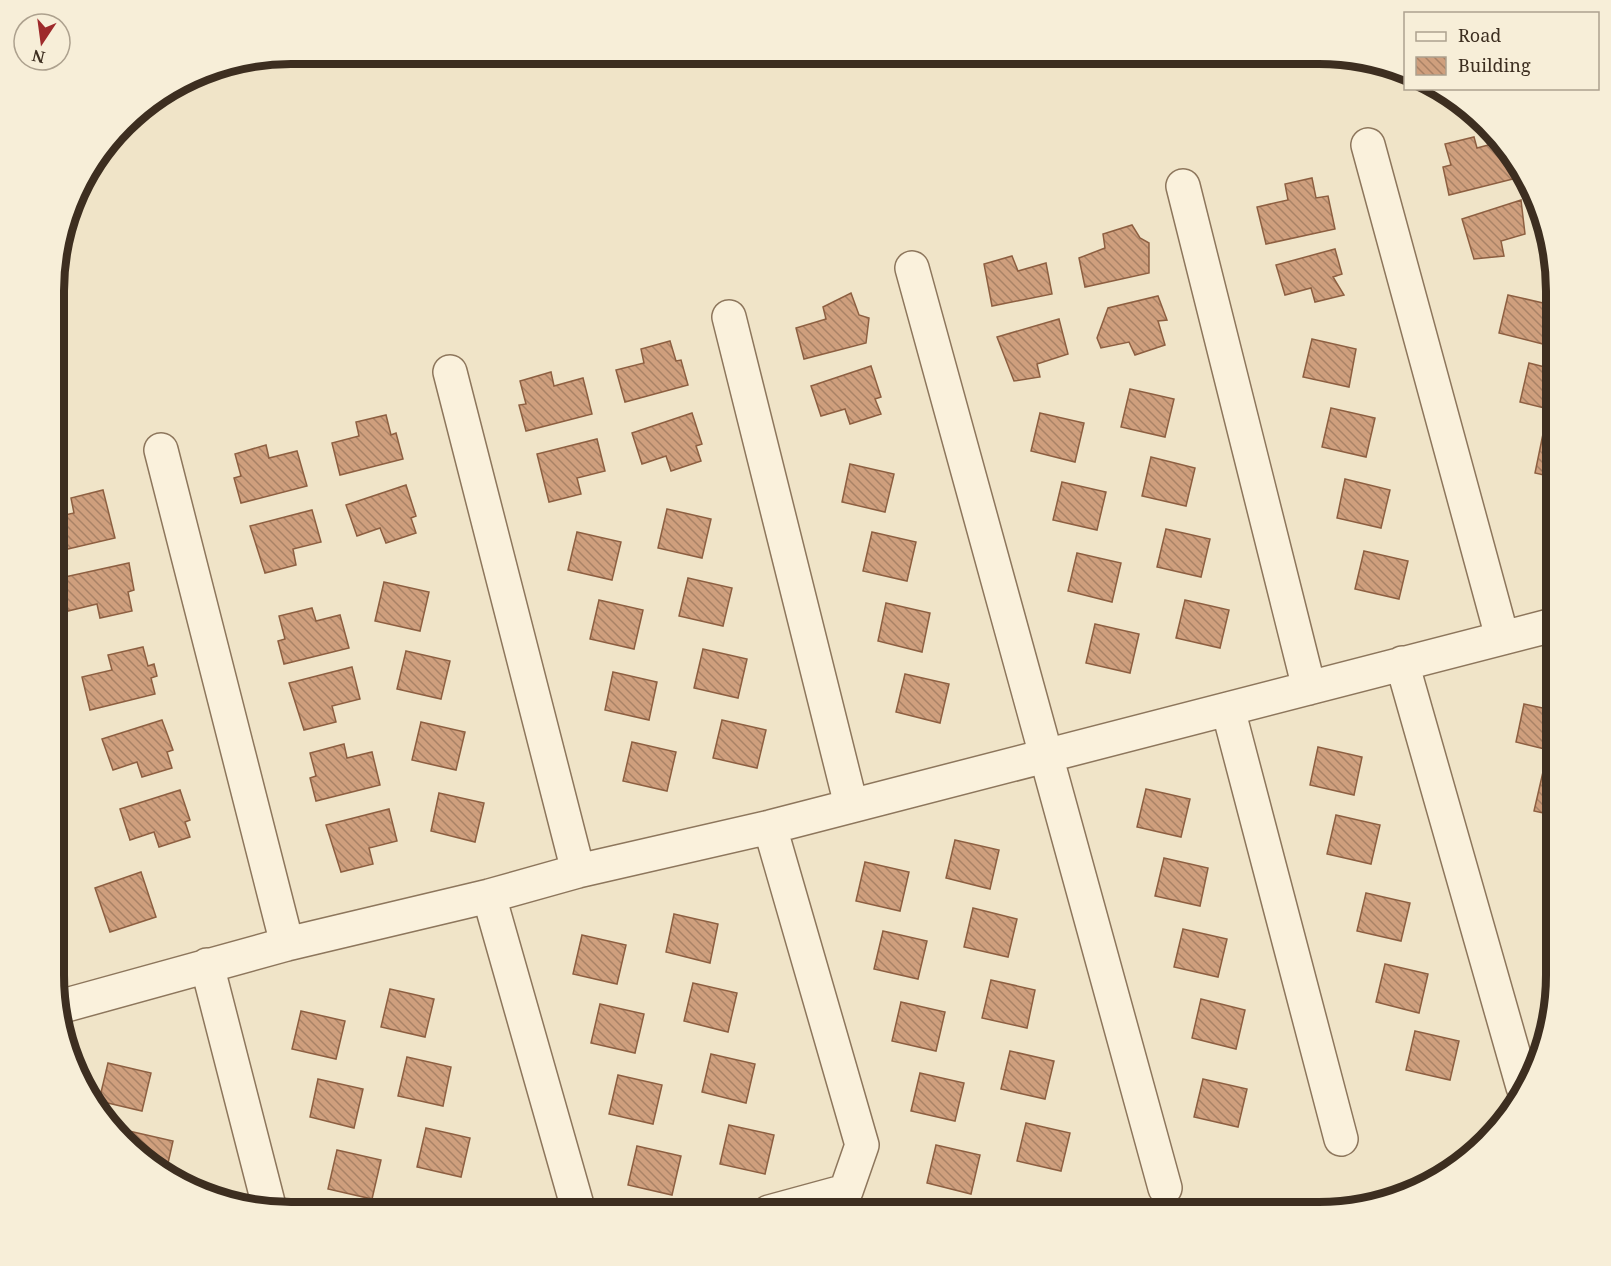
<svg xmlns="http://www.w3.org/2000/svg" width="1611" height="1266" viewBox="0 0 1611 1266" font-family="'Noto Serif',serif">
<defs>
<pattern id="building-back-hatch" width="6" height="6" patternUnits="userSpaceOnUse" patternTransform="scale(1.5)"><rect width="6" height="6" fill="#cf9f7d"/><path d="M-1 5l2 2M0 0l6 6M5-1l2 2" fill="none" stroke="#a98266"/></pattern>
</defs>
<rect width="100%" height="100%" fill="#f0e4c8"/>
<path fill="url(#building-back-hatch)" stroke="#8d5f41" stroke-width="1.5" d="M 1474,137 L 1477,148 L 1499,142 L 1513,161 L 1517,178 L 1449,195 L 1443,167 L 1451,165 L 1445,144 Z
M 1312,178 L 1316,198 L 1328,196 L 1335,229 L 1266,244 L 1257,207 L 1288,200 L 1285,184 Z
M 1521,200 L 1525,234 L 1501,241 L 1504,256 L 1474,259 L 1462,219 Z
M 1132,225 L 1140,238 L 1149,243 L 1149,273 L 1085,287 L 1079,258 L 1105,248 L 1103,234 Z
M 1335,249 L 1342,274 L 1333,277 L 1344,295 L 1315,302 L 1311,288 L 1285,295 L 1276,265 Z
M 1012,256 L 1018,271 L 1046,263 L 1052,294 L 992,306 L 984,264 Z
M 851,293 L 859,315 L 869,318 L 866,343 L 804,359 L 796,328 L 826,319 L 823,307 Z
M 1508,295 L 1552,305 L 1543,344 L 1499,333 Z
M 1158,296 L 1167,320 L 1158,321 L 1165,345 L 1135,355 L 1129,342 L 1101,348 L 1097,338 L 1108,308 Z
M 1059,319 L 1068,354 L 1037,364 L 1040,377 L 1014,381 L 997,337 Z
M 1312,339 L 1356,349 L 1349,387 L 1303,377 Z
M 670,341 L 676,361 L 681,360 L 688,385 L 625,402 L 616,370 L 644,363 L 641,349 Z
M 1529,363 L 1557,370 L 1557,411 L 1520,402 Z
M 871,366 L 881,397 L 875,399 L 881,414 L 850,424 L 845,409 L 821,416 L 811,386 Z
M 551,372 L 554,386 L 583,378 L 592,414 L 526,431 L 519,405 L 526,404 L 520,381 Z
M 1130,389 L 1174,399 L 1165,437 L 1121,427 Z
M 1331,408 L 1375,418 L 1366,457 L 1322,447 Z
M 692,413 L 702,444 L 696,446 L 701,461 L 671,471 L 666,456 L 642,464 L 632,433 Z
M 1040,413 L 1084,423 L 1075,462 L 1031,451 Z
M 386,415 L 391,435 L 396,433 L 403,459 L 340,475 L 332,443 L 359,436 L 356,422 Z
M 1543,434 L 1557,438 L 1557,478 L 1535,473 Z
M 597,439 L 605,471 L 577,478 L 581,494 L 549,502 L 537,454 Z
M 266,445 L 269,458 L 297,451 L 307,486 L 241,503 L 234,478 L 241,476 L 235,454 Z
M 1151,457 L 1195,468 L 1186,506 L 1142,496 Z
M 850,464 L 894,474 L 885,512 L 842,502 Z
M 1345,479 L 1390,490 L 1381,528 L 1337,518 Z
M 1062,482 L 1106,492 L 1097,530 L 1053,520 Z
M 406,485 L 416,516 L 411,518 L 416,533 L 386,543 L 380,528 L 357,536 L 346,505 Z
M 103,490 L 115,538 L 55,552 L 56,517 L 74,513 L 71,498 Z
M 667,509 L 711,519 L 702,558 L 658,548 Z
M 312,510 L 321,542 L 293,549 L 296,565 L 265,573 L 250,526 Z
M 1166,529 L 1210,539 L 1201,577 L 1157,567 Z
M 577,532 L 621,542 L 612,580 L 568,570 Z
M 872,532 L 916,542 L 907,581 L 863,571 Z
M 1364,551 L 1408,561 L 1399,599 L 1355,589 Z
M 1077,553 L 1121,563 L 1112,602 L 1068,591 Z
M 129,563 L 134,590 L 128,592 L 132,611 L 100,618 L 97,604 L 68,611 L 60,578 Z
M 688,578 L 732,588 L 723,626 L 679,616 Z
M 384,582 L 429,592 L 420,631 L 375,621 Z
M 599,600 L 643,610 L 634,649 L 590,639 Z
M 1185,600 L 1229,610 L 1220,648 L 1176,638 Z
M 886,603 L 930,613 L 922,652 L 878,641 Z
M 312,608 L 316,621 L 340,615 L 349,648 L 284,664 L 278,641 L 285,639 L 279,616 Z
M 1095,624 L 1139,634 L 1130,673 L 1086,663 Z
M 143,647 L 148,666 L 154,664 L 157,676 L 151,678 L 155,694 L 90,710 L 82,677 L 112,670 L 108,655 Z
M 703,649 L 747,659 L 738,698 L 694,688 Z
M 406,651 L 450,661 L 441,699 L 397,689 Z
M 352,667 L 360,699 L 332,706 L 336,722 L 304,730 L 289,683 Z
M 613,672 L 657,682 L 649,720 L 605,710 Z
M 905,674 L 949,684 L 940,723 L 896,712 Z
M 1524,704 L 1557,711 L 1557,752 L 1516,742 Z
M 162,720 L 173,750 L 167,752 L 172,768 L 142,777 L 137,762 L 113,770 L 102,739 Z
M 722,720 L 766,730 L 757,768 L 713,758 Z
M 421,722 L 465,732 L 456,770 L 412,760 Z
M 632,742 L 676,752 L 667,791 L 623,781 Z
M 344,744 L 347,758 L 372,752 L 380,785 L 316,801 L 310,778 L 316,776 L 310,753 Z
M 1318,747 L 1362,757 L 1354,795 L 1310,785 Z
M 1543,772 L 1557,775 L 1557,816 L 1534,811 Z
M 1146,789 L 1190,799 L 1181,837 L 1137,827 Z
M 180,790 L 190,820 L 185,822 L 190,837 L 159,847 L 154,832 L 130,840 L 120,809 Z
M 439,793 L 484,803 L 475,842 L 431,831 Z
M 389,809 L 397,841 L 369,848 L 373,864 L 341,872 L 326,825 Z
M 1336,815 L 1380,825 L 1371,864 L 1327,854 Z
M 955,840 L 999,850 L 990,889 L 946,878 Z
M 1164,858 L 1208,868 L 1200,906 L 1155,896 Z
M 865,862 L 909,872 L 900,911 L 856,901 Z
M 1557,862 L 1557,883 L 1552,882 Z
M 141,872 L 156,917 L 110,932 L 95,888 Z
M 1366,893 L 1410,903 L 1401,941 L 1357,931 Z
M 973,908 L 1017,919 L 1008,957 L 964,947 Z
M 674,914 L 718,924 L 710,963 L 666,952 Z
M 1183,929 L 1227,939 L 1218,977 L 1174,967 Z
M 883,931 L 927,941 L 918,979 L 874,969 Z
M 582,935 L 626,945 L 617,984 L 573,974 Z
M 1385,964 L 1428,974 L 1419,1013 L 1376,1002 Z
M 991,980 L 1035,990 L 1027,1028 L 982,1018 Z
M 693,983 L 737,993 L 728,1032 L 684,1021 Z
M 390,989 L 434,999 L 425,1037 L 381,1027 Z
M 1201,999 L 1245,1010 L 1236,1049 L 1192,1038 Z
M 901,1002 L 945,1012 L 936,1051 L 892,1041 Z
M 600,1004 L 644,1014 L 635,1053 L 591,1043 Z
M 301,1011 L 345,1021 L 336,1059 L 292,1049 Z
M 1415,1031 L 1459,1041 L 1450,1080 L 1406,1070 Z
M 1010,1051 L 1054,1061 L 1045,1099 L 1001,1089 Z
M 711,1054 L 755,1064 L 746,1103 L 702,1092 Z
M 407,1057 L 451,1067 L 443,1106 L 398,1096 Z
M 108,1063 L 151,1073 L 142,1111 L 99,1101 Z
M 920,1073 L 964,1083 L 955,1121 L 911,1111 Z
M 618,1075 L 662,1085 L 653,1124 L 609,1114 Z
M 318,1079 L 363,1089 L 354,1128 L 310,1117 Z
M 1203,1079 L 1247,1089 L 1238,1127 L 1194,1117 Z
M 1026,1123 L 1070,1133 L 1061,1171 L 1017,1161 Z
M 729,1125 L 774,1135 L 765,1174 L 720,1164 Z
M 426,1128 L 470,1138 L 461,1177 L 417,1167 Z
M 129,1131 L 173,1141 L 166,1172 L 135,1153 L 126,1142 Z
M 936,1145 L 980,1155 L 971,1194 L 927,1183 Z
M 637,1146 L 681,1156 L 672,1195 L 628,1185 Z
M 337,1150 L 381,1160 L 372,1199 L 328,1189 Z
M 444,1199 L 488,1209 L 488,1212 L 441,1212 Z"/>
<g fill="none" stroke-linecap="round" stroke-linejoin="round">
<defs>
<path id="minor" d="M 1368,145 L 1502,637
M 1183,186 L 1309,688
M 912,268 L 1165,1188
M 729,317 L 851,805
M 450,372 L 578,871
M 161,450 L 287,944
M 1402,663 L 1523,1087
M 1228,709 L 1341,1139
M 489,896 L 579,1212
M 207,965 L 270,1210
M 59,1007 L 287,944 L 489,896 L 578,871 L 770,827 L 1557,624
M 769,1212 L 846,1191 L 862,1145 L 770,827"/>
</defs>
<use href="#minor" stroke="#8d765c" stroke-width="36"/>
<use href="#minor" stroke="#faf1dc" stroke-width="33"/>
</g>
<path d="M0 0H1611V1266H0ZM291 64H1319A227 227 0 0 1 1546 291V975A227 227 0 0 1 1319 1202H291A227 227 0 0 1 64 975V291A227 227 0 0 1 291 64Z" fill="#f7eed8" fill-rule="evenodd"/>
<path fill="none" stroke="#3d2e20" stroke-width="8" d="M291 64H1319A227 227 0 0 1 1546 291V975A227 227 0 0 1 1319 1202H291A227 227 0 0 1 64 975V291A227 227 0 0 1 291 64Z"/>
<rect x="1404" y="12" width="195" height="78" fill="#f7eed8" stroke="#ada18e" stroke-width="1.5"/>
<rect x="1416" y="32" width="30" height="9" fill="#faf1dc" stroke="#ada18e" stroke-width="1.5"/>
<text x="1458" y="42" font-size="18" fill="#3d2e20">Road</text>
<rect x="1416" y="57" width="30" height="18" fill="url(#building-back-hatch)" stroke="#ada18e" stroke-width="1.5"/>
<text x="1458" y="72" font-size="18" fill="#3d2e20">Building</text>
<g transform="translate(42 42) rotate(193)"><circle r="28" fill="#f7eed8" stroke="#ada18e" stroke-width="1.5"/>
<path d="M0-4.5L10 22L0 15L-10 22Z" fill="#9e2a2b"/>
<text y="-9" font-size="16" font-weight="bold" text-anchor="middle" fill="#3d2e20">N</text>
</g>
</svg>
